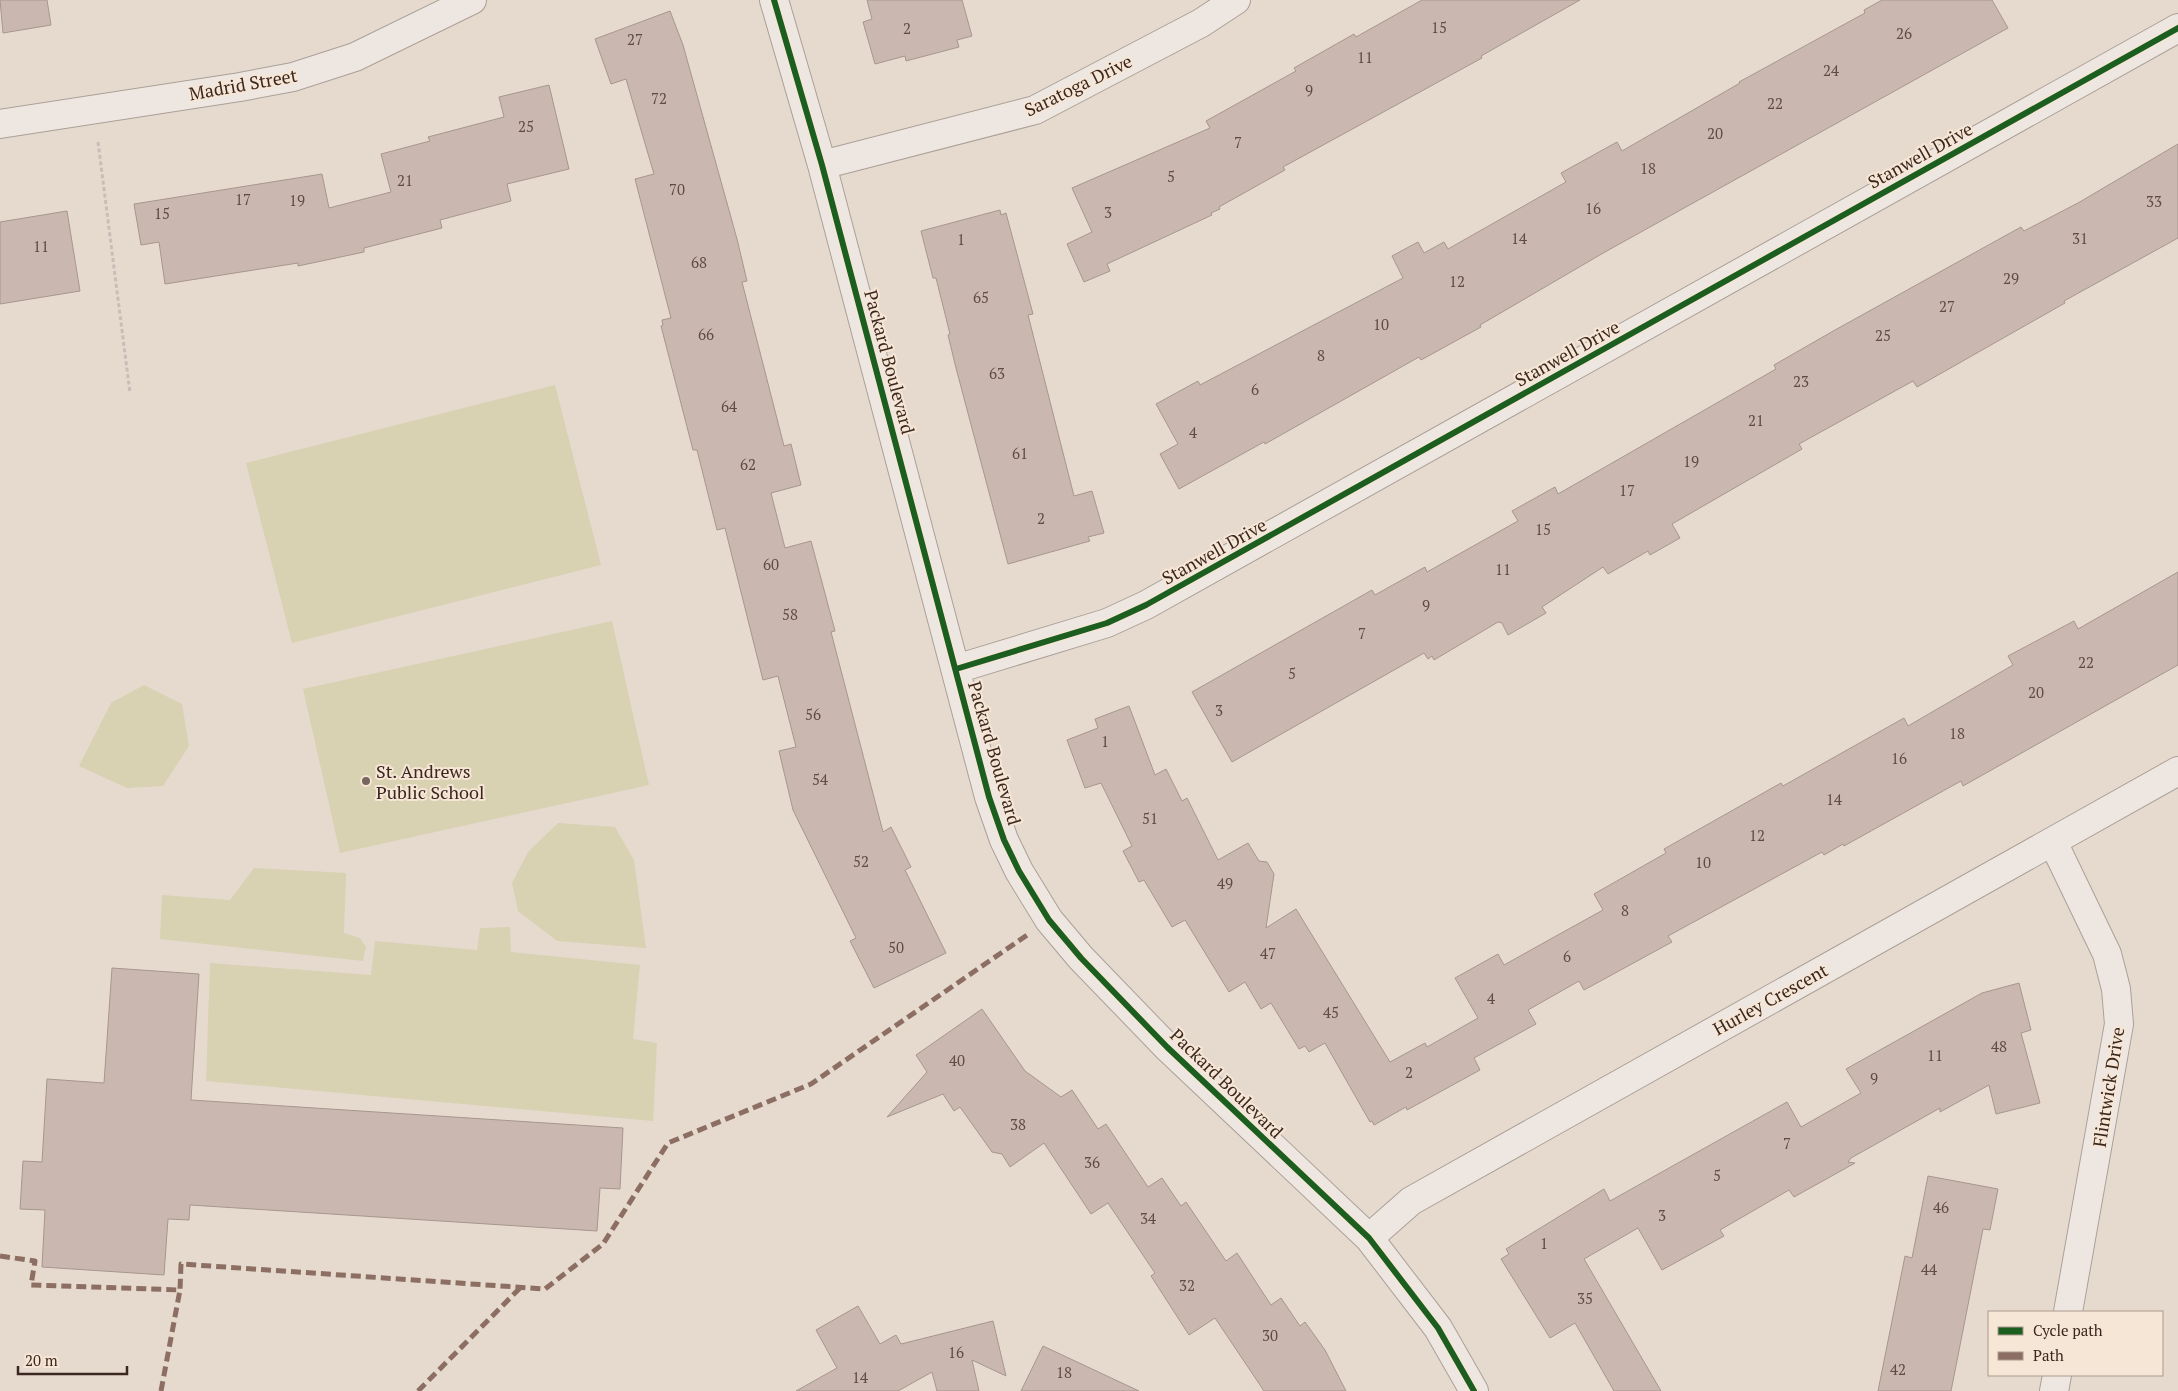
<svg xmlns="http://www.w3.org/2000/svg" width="2178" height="1391" viewBox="0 0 2178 1391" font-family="'PT Serif',serif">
<rect width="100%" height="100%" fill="#e6dacf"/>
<path fill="#d8d1b2" d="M 555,385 L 601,565 L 292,643 L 246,463 Z
M 612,621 L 649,785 L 340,853 L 303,689 Z
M 144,685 L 182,704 L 189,746 L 163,786 L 127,788 L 79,766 L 111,703 Z
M 558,823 L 615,827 L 634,860 L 646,948 L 557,941 L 518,911 L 512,883 L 528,852 Z
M 254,868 L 346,873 L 344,933 L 360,938 L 366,947 L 363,961 L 160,939 L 162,895 L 230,900 Z
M 510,927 L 511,952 L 640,965 L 633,1039 L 657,1043 L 653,1121 L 206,1081 L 210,963 L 371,975 L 375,941 L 477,950 L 480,928 Z"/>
<path fill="#cab8b0" stroke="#a6968e" d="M 0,0 L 47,0 L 51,25 L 3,33 Z
M 867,0 L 962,0 L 972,36 L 957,40 L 959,47 L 906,61 L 905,56 L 875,64 L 863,22 L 872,19 Z
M 1422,0 L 1580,0 L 1481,56 L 1482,58 L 1283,167 L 1285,170 L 1219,207 L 1220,209 L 1211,213 L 1212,215 L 1107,264 L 1110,271 L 1084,282 L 1067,244 L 1092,232 L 1072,188 L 1210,128 L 1206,121 L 1296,71 L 1294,68 L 1354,34 L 1356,37 Z
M 1882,0 L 1992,0 L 2008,28 L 1605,252 L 1480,325 L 1481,327 L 1421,360 L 1419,357 L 1265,444 L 1264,442 L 1179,489 L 1160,454 L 1178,444 L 1156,404 L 1198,381 L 1200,385 L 1403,278 L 1392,256 L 1418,242 L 1424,253 L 1444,242 L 1448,249 L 1566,182 L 1561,173 L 1617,142 L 1622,151 L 1740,83 L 1739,82 L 1865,13 L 1864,10 Z
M 670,11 L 683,45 L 737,239 L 747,281 L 742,282 L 784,446 L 791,444 L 801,485 L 771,493 L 785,548 L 811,541 L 835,631 L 831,632 L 883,832 L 891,827 L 911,867 L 905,870 L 946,953 L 874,988 L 850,941 L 856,938 L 793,810 L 779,751 L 796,747 L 778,676 L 763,680 L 725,528 L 717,530 L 697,450 L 693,450 L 661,326 L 663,325 L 662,320 L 671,318 L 635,179 L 654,174 L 626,79 L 611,84 L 595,39 Z
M 549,85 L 569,169 L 507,184 L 511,201 L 440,220 L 442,228 L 364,248 L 364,252 L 298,266 L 298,263 L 165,284 L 159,242 L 141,245 L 134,204 L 322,174 L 329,208 L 391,192 L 381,154 L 430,141 L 428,137 L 504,117 L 499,97 Z
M 2178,144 L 2178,238 L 2064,301 L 2065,303 L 1917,387 L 1913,381 L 1799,444 L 1802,449 L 1672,524 L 1680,538 L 1650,555 L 1648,551 L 1608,574 L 1603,567 L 1542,607 L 1546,613 L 1508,635 L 1502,623 L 1498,622 L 1434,660 L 1432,656 L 1428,659 L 1424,653 L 1232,762 L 1192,692 L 1372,590 L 1375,595 L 1425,567 L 1427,572 L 1518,521 L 1512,511 L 1555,487 L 1558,494 L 1776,369 L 1774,365 L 1835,330 L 2021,227 L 2024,231 L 2078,203 Z
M 1000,210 L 1001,215 L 1006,213 L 1033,314 L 1028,315 L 1074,496 L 1092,491 L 1104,533 L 1088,537 L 1090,541 L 1008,564 L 956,368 L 948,335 L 950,334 L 936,278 L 933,278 L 921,231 Z
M 67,211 L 80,291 L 0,304 L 0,222 Z
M 2178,572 L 2178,665 L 1963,786 L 1961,781 L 1844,846 L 1843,844 L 1824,855 L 1822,852 L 1668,936 L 1672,942 L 1584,990 L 1579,981 L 1528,1010 L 1536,1024 L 1474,1058 L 1480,1070 L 1407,1110 L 1406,1107 L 1374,1125 L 1372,1121 L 1370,1122 L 1325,1043 L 1309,1052 L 1305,1046 L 1299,1049 L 1271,1003 L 1261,1009 L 1245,982 L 1229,992 L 1185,920 L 1172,927 L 1144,880 L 1139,882 L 1123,851 L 1132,846 L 1101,783 L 1085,788 L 1067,740 L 1098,728 L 1095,719 L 1129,706 L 1155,775 L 1166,769 L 1182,801 L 1187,798 L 1218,860 L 1248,843 L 1259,861 L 1267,862 L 1274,874 L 1266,928 L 1296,909 L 1390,1062 L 1425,1043 L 1427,1047 L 1478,1018 L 1455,978 L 1498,954 L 1504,965 L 1556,936 L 1603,910 L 1594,894 L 1666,853 L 1664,849 L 1781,783 L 1783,786 L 1904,718 L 1908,726 L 2013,665 L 2008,656 L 2074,621 L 2078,629 Z
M 112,968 L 199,974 L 191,1100 L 623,1128 L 620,1189 L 600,1188 L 597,1231 L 190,1205 L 189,1220 L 168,1219 L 164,1275 L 42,1267 L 45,1210 L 20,1209 L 23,1161 L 42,1162 L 47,1079 L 104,1083 Z
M 2019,983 L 2031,1030 L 2021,1033 L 2040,1103 L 1996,1114 L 1989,1085 L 1940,1112 L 1940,1108 L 1851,1158 L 1848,1162 L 1855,1163 L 1794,1197 L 1789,1190 L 1720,1230 L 1724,1236 L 1662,1270 L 1638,1228 L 1584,1259 L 1661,1391 L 1614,1391 L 1575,1323 L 1550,1338 L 1501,1259 L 1509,1254 L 1506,1249 L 1604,1189 L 1610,1201 L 1787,1102 L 1801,1127 L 1861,1093 L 1846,1069 L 1982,993 Z
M 982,1009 L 1025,1071 L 1061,1097 L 1072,1090 L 1098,1129 L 1106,1124 L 1148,1187 L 1162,1178 L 1181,1206 L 1186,1202 L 1226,1261 L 1237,1253 L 1271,1305 L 1281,1298 L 1300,1326 L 1305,1322 L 1325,1350 L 1346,1391 L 1264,1391 L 1215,1318 L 1189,1335 L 1151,1276 L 1155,1273 L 1108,1203 L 1091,1214 L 1044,1143 L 1010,1167 L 1002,1154 L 992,1152 L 960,1107 L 954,1111 L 943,1094 L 887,1117 L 927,1072 L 916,1055 Z
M 1928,1176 L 1998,1189 L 1990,1230 L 1983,1229 L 1951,1391 L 1878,1391 L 1905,1256 L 1912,1258 Z
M 858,1306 L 880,1344 L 896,1335 L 901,1344 L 993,1321 L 1006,1376 L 972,1360 L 979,1391 L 937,1391 L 932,1372 L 898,1391 L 796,1391 L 837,1368 L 816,1330 Z
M 1043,1346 L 1139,1391 L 1021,1391 Z"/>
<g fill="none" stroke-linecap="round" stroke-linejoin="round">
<defs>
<path id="minor" d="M 774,0 L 822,165 L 989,797 L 1004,840 L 1019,871 L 1049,920 L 1081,958 L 1167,1047 L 1369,1238 L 1438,1328 L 1474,1391
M 0,124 L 240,87 L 293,77 L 355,57 L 472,0
M 822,165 L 1035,110 L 1201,23 L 1236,0
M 956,669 L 1107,623 L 1146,605 L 2178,28
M 2053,842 L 2107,954 L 2116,989 L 2119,1024 L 2068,1312
M 1369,1238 L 1411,1201 L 2178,771
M 2054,1391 L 2057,1375"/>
</defs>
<use href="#minor" stroke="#aba097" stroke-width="30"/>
<path stroke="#c7beb7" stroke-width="3" stroke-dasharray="4 2.5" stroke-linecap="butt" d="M 98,142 L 130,393"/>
<use href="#minor" stroke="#eee7e1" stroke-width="28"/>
<path stroke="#8d6e63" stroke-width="5" stroke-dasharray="10 5" stroke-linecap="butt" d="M 0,1256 L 35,1261 L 31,1285 L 180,1290 L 181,1264 L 545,1289 L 603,1244 L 668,1143 L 811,1084 L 1030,933
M 161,1391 L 180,1290
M 418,1391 L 521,1287"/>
<defs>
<path id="cycleway" d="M 774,0 L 822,165 L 989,797 L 1004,840 L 1019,871 L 1049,920 L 1081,958 L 1167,1047 L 1369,1238 L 1438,1328 L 1474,1391
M 956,669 L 1107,623 L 1146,605 L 2178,28"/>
</defs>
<use href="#cycleway" stroke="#f6e6d6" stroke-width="9"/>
<use href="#cycleway" stroke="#1b5e20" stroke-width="6"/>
</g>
<circle fill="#77665d" stroke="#f6e6d6" stroke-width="2" cx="366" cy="781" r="5"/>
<g text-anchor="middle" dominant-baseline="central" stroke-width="4" stroke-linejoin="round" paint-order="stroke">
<g font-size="15" fill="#5f4b43">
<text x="1439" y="27">15</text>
<text x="907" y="28">2</text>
<text x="1904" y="33">26</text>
<text x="635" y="39">27</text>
<text x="1365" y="57">11</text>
<text x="1831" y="70">24</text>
<text x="1309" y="90">9</text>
<text x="659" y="98">72</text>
<text x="1775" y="103">22</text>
<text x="526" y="126">25</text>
<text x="1715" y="133">20</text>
<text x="1238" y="142">7</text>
<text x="1648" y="168">18</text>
<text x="1171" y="176">5</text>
<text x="405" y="180">21</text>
<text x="677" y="189">70</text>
<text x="243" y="199">17</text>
<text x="297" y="200">19</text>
<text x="2154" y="201">33</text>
<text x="1593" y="208">16</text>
<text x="1108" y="212">3</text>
<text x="162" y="213">15</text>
<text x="1519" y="238">14</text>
<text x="2080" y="238">31</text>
<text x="961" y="239">1</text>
<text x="41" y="246">11</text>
<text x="699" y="262">68</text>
<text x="2011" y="278">29</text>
<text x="1457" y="281">12</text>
<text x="981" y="297">65</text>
<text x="1947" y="306">27</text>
<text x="1381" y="324">10</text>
<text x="706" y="334">66</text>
<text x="1883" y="335">25</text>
<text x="1321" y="355">8</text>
<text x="997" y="373">63</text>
<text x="1801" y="381">23</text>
<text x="1255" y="389">6</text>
<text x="729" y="406">64</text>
<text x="1756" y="420">21</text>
<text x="1193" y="432">4</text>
<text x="1020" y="453">61</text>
<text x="1691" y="461">19</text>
<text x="748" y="464">62</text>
<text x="1627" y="490">17</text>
<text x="1041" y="518">2</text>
<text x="1543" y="529">15</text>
<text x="771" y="564">60</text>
<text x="1503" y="569">11</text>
<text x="1426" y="605">9</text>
<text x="790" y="614">58</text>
<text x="1362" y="633">7</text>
<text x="2086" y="662">22</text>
<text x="1292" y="673">5</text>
<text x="2036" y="692">20</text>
<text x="1219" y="710">3</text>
<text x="813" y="714">56</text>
<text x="1957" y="733">18</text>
<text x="1105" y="741">1</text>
<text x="1899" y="758">16</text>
<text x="820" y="779">54</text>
<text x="1834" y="799">14</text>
<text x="1150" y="818">51</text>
<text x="1757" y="835">12</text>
<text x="861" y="861">52</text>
<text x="1703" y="862">10</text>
<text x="1225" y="883">49</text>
<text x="1625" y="910">8</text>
<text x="896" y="947">50</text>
<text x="1268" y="953">47</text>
<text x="1567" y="956">6</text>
<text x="1491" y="998">4</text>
<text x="1331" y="1012">45</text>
<text x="1999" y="1046">48</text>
<text x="1935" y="1055">11</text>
<text x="957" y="1060">40</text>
<text x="1409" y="1072">2</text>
<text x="1874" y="1078">9</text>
<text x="1018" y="1124">38</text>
<text x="1787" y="1143">7</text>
<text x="1092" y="1162">36</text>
<text x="1717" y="1175">5</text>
<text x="1941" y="1207">46</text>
<text x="1662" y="1215">3</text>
<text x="1148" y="1218">34</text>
<text x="1544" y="1243">1</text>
<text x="1929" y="1269">44</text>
<text x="1187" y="1285">32</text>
<text x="1585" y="1298">35</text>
<text x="1270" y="1335">30</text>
<text x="956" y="1352">16</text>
<text x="1898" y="1369">42</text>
<text x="1064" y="1372">18</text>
<text x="860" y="1377">14</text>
</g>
<g font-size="18" fill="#3b271f" stroke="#f6e6d6">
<text transform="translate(243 84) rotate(-10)">Madrid Street</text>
<text transform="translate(1078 85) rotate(-26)">Saratoga Drive</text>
<text transform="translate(1920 155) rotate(-29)">Stanwell Drive</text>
<text transform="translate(1567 353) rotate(-29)">Stanwell Drive</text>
<text transform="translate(890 362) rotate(75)">Packard Boulevard</text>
<text transform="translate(1214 551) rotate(-29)">Stanwell Drive</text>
<text transform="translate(995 753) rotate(74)">Packard Boulevard</text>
<text transform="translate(1770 999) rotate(-29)">Hurley Crescent</text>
<text transform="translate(1227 1083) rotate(44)">Packard Boulevard</text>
<text transform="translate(2108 1087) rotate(-81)">Flintwick Drive</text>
</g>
<g font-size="18" fill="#3b271f" stroke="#f6e6d6" text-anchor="start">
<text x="376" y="771">St. Andrews<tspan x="376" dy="21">Public School</tspan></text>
</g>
</g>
<rect x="1988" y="1311" width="175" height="65" fill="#f6e6d6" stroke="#ab9a8d"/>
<rect x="1998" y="1327" width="25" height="8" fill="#1b5e20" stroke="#ab9a8d"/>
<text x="2033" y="1336" font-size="15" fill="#3b271f">Cycle path</text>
<rect x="1998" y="1352" width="25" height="8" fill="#8d6e63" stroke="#ab9a8d"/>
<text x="2033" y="1361" font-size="15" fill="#3b271f">Path</text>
<path d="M18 1366v8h109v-8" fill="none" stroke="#3b271f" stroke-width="2.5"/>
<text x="25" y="1366" font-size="15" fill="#3b271f" stroke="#f6e6d6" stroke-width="4" paint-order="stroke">20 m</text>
</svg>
